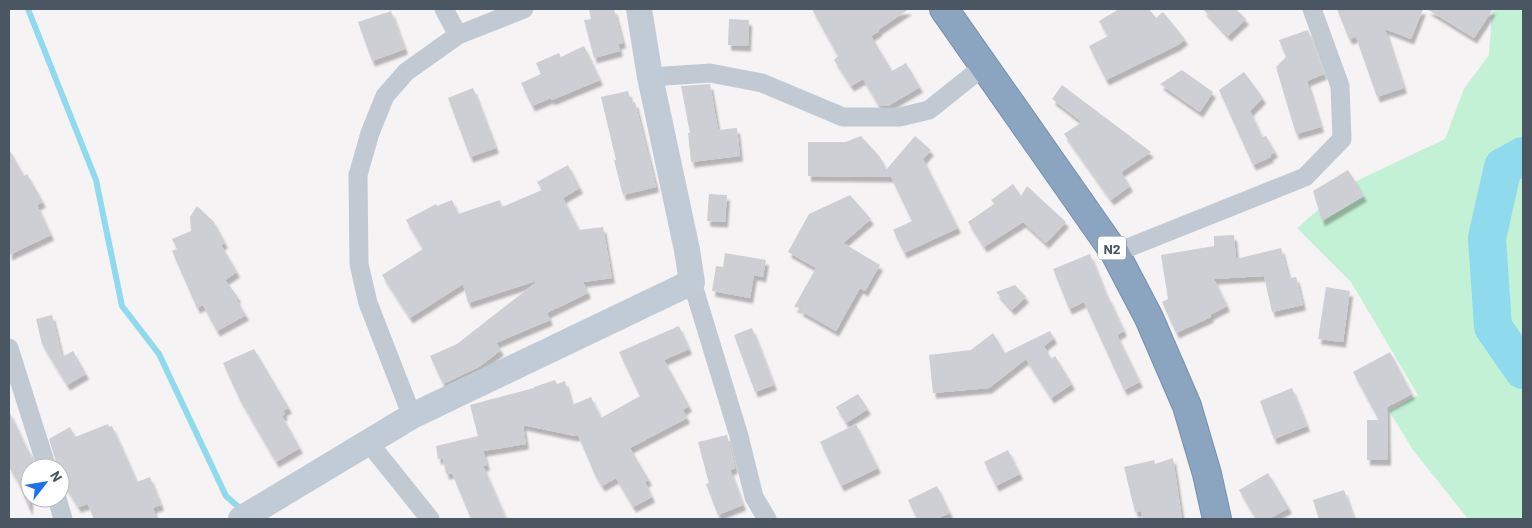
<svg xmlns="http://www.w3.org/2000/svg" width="1532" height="528" viewBox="0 0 1532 528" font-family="Barlow,sans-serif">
<defs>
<filter id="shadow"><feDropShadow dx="3" dy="5.5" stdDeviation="1" flood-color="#0004"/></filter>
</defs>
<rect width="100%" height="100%" fill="#f5f3f3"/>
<path fill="#c3f1d5" d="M 1495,9 L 1523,9 L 1523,519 L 1468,519 L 1413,450 L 1389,411 L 1418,395 L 1351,282 L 1297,228 L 1346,186 L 1445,139 L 1464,89 L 1489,55 L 1492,12 Z"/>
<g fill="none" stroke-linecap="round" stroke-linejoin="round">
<path stroke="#90daee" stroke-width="6" d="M 28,9 L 96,180 L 122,306 L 159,354 L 226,496 L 242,510"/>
<path stroke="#90daee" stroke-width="38" d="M 1523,156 L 1503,167 L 1487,238 L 1493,327 L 1523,370"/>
</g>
<path fill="#cdcfd5" filter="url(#shadow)" d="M 589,9 L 614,9 L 623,43 L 618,44 L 620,51 L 594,58 L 584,20 L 591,19 Z
M 812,9 L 909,9 L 878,30 L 879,31 L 871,36 L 892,71 L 906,63 L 920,87 L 888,106 L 879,106 L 863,79 L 851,86 L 834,60 L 838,56 Z
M 1119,9 L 1149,9 L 1156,18 L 1163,12 L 1185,39 L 1178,45 L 1106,80 L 1089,46 L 1108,36 L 1099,21 Z
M 1203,9 L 1236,9 L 1246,19 L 1228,36 Z
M 1337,9 L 1423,9 L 1411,39 L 1385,29 L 1404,88 L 1377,97 L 1356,37 L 1349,39 Z
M 1427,9 L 1493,9 L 1474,38 Z
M 391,11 L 405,49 L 372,61 L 358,22 Z
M 729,19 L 749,20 L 748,46 L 728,45 Z
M 1308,30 L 1324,74 L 1307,81 L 1321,127 L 1296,134 L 1276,67 L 1286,57 L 1279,40 Z
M 584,46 L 600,80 L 552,100 L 551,98 L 532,106 L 521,83 L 541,74 L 536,63 L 559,53 L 561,57 Z
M 1182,70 L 1213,92 L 1200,112 L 1160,84 Z
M 1244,72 L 1263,98 L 1250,111 L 1262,137 L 1266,136 L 1275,152 L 1270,155 L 1271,157 L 1253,165 L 1219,90 Z
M 710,84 L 718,130 L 737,128 L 740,156 L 691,162 L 688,133 L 690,133 L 681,86 Z
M 1062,85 L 1151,152 L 1121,172 L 1130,186 L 1111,200 L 1064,134 L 1082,122 L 1052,99 Z
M 473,88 L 496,148 L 470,157 L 448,98 Z
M 628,91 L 631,103 L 635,102 L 656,187 L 623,195 L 614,160 L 616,160 L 601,97 Z
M 861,136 L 880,157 L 886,170 L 915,136 L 931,150 L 923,159 L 958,228 L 904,253 L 893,230 L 912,221 L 891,177 L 808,176 L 808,142 L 846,142 Z
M 9,149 L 24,176 L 27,174 L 43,202 L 37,205 L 51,235 L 9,255 Z
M 568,165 L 580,188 L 563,198 L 579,230 L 603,227 L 612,278 L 583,282 L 588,293 L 547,313 L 550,320 L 496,343 L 501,350 L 479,367 L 443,384 L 430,356 L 457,344 L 539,280 L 468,303 L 463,284 L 410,318 L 382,275 L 423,249 L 406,220 L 436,204 L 437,206 L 452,200 L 458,214 L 500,200 L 502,207 L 542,190 L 537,182 Z
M 1348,170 L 1364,196 L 1322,221 L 1313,191 Z
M 1013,184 L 1021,196 L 1027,186 L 1066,222 L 1046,243 L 1023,222 L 984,247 L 968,222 L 994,204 L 991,200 Z
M 709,194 L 727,195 L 725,222 L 707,221 Z
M 850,195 L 871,219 L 843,243 L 880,265 L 865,291 L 860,288 L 836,331 L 799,310 L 803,308 L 794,307 L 816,268 L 788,252 L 809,214 Z
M 197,206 L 214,222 L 225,243 L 221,245 L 237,272 L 225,280 L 238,297 L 236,299 L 246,315 L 217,331 L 203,305 L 197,308 L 172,251 L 177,249 L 172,239 L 191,231 L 190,217 Z
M 1234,235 L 1236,259 L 1281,248 L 1289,278 L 1296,277 L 1303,305 L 1272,312 L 1264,276 L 1214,279 L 1227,306 L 1210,315 L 1211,317 L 1176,333 L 1162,302 L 1168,299 L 1161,255 L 1214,246 L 1214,236 Z
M 725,253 L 766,260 L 763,277 L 754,275 L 750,298 L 712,291 L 716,266 L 723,267 Z
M 1090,254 L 1107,297 L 1108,296 L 1124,331 L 1117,335 L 1140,382 L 1124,390 L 1084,302 L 1069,309 L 1053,269 Z
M 1015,285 L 1026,297 L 1012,310 L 996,292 Z
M 1326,287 L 1350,291 L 1343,342 L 1318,339 Z
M 52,315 L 62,357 L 73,351 L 86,374 L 67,385 L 42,344 L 36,319 Z
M 679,326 L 689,349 L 664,360 L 689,406 L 683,410 L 687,418 L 630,448 L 649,480 L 645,482 L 652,497 L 633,507 L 616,478 L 602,486 L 595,475 L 578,435 L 575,436 L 523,425 L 526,444 L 483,451 L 487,465 L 483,466 L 506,519 L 471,519 L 452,473 L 446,474 L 443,458 L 438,459 L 436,446 L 478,436 L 470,405 L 534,388 L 534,387 L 555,380 L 557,384 L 565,381 L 572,405 L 591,397 L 601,418 L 640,396 L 619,352 Z
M 752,328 L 774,385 L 755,392 L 734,335 Z
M 1050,331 L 1054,338 L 1044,346 L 1051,359 L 1055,356 L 1072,384 L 1051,398 L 1026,359 L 989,388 L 933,393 L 929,355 L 971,350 L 993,333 L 1005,353 Z
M 254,349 L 289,408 L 283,411 L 285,414 L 282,416 L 300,448 L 276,462 L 240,400 L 223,363 Z
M 1390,352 L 1412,394 L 1387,407 L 1388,460 L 1367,460 L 1367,420 L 1379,420 L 1353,372 Z
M 1292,388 L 1307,426 L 1274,439 L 1260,401 Z
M 858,394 L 868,409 L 846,423 L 836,407 Z
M 9,411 L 28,451 L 29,450 L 35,468 L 30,468 L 30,511 L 18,482 L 9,467 Z
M 108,424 L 109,427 L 112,426 L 137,482 L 150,477 L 161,505 L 153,508 L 157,519 L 94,519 L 88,504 L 78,507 L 60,478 L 60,468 L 58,468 L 49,439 L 70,427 L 75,437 Z
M 856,424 L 878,468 L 841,486 L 820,442 Z
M 727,435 L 735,468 L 730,470 L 743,505 L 718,515 L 706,484 L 709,483 L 698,442 Z
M 1008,450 L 1020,474 L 996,486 L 984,462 Z
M 1173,458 L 1182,519 L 1143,519 L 1141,511 L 1135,512 L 1124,467 L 1154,460 L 1155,464 Z
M 1268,473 L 1289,508 L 1269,519 L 1256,519 L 1239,490 Z
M 937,486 L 950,513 L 936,519 L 917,519 L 908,500 Z
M 1344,490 L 1354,519 L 1319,519 L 1313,500 Z"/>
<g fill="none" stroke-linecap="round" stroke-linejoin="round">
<defs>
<path id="highway" d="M 944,9 L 1115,253 L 1149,318 L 1187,406 L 1207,474 L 1217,519"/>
</defs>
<use href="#highway" stroke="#7690ad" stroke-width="30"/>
<path stroke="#c1cad2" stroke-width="19" d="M 444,9 L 458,35
M 650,77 L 710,73 L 762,83 L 843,117 L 900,117 L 929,110 L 984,66
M 1115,253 L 1305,177 L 1342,139 L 1340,86 L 1312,9
M 692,282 L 739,436 L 754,497 L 767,519
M 9,348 L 47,468
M 412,416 L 368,303 L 359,264 L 358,175 L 370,133 L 385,96 L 406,72 L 458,35 L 524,9
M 369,443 L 430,519
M 57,498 L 63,519"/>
<path stroke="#c1cbd6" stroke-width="26" d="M 241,519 L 412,416 L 692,282 L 687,250 L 650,77 L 639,9"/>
<use href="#highway" stroke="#8ba5c1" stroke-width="28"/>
</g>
<g text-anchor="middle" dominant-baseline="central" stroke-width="4.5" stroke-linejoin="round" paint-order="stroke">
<rect fill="#fff" stroke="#808990" stroke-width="1" x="1098" y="236.5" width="28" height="23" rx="4"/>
<g font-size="14" font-weight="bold" fill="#4a5661">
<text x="1112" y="248">N2</text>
</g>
</g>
<rect width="1532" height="528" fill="none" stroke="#4a5661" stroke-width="20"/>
<g transform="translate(45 483) rotate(59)"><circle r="24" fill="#ffffff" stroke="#b7bbc0"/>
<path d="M0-4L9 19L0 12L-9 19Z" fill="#1a73e8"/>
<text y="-8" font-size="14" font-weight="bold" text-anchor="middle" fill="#4a5661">N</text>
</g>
</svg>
